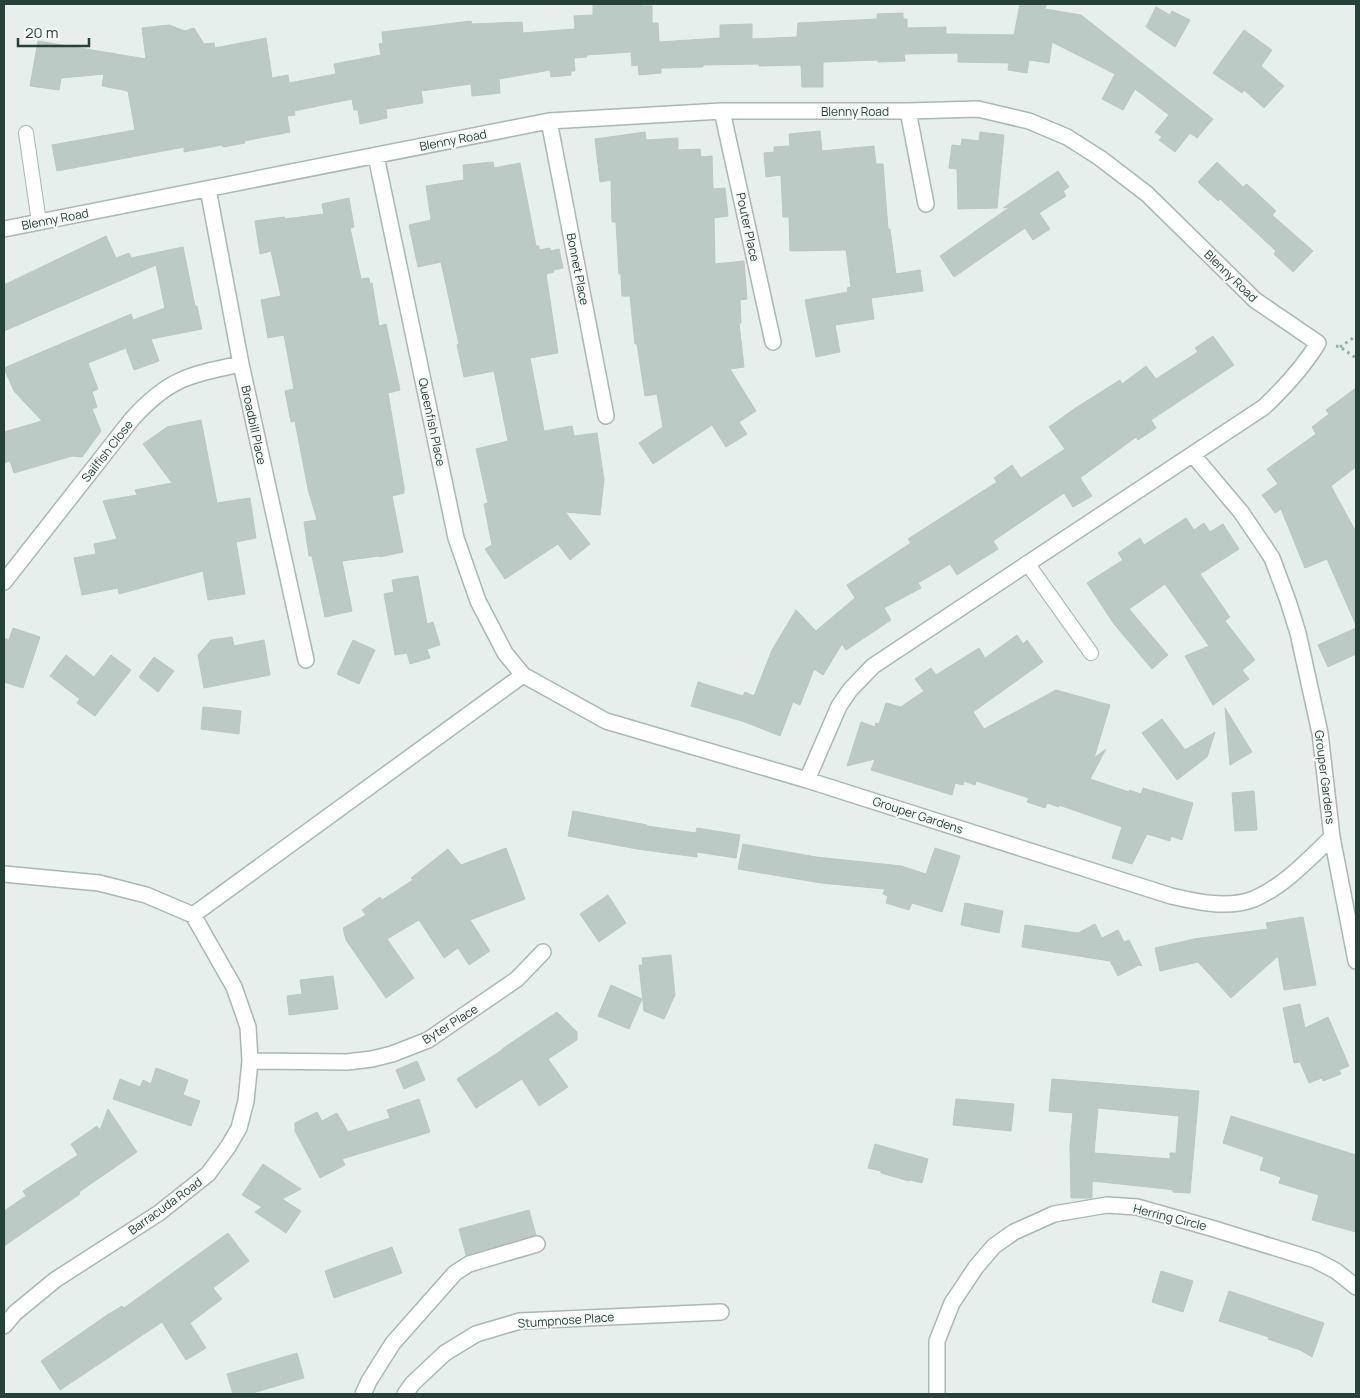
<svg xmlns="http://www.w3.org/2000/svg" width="1360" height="1398" viewBox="0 0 1360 1398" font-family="Manrope,sans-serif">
<rect width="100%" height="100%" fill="#e6efeb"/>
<path fill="#bbcac4" stroke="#b8c9c2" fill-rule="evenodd" d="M 593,4 L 642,4 L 642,6 L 652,6 L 652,23 L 658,23 L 659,42 L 720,38 L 720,25 L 752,24 L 752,39 L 797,37 L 798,23 L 877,19 L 877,14 L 903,13 L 903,19 L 907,19 L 907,28 L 946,27 L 946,34 L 1014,35 L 1020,4 L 1046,4 L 1045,9 L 1081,15 L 1213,119 L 1197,138 L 1190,133 L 1175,152 L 1159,140 L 1162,137 L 1155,132 L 1169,115 L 1135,89 L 1123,110 L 1102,99 L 1115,74 L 1052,42 L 1049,63 L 1029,60 L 1027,73 L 1008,70 L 1009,63 L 958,62 L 958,53 L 904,54 L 905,61 L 878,62 L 878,60 L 823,62 L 823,87 L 802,87 L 801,65 L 759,66 L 759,64 L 703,65 L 703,67 L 661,68 L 661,73 L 639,75 L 638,65 L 632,66 L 631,52 L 586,55 L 587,57 L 574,58 L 575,71 L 571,71 L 571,75 L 551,77 L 550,70 L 499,79 L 500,93 L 472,96 L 471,84 L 421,91 L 423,103 L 386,109 L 387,118 L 360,124 L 358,110 L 354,110 L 352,99 L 294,111 L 295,115 L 287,116 L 290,132 L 244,141 L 245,143 L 223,147 L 222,145 L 184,152 L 184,147 L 57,171 L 52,145 L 135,130 L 128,91 L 102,86 L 104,74 L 61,78 L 59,90 L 30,86 L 38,41 L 146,59 L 142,28 L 169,25 L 185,31 L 194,28 L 204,44 L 214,43 L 215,48 L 266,38 L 272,78 L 288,75 L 289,83 L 336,74 L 334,64 L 381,55 L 379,44 L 383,43 L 382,32 L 471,21 L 472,24 L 522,22 L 523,33 L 575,29 L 574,16 L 593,15 Z
M 1156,7 L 1170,15 L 1172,11 L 1190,20 L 1175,47 L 1146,27 Z
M 1244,30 L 1272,50 L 1261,66 L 1284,86 L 1264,108 L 1244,90 L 1242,93 L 1213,73 Z
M 820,131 L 822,151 L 874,146 L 876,164 L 883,164 L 888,229 L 890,229 L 896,274 L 920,270 L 923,291 L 871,298 L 874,319 L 835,325 L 840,352 L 816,357 L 805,300 L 848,292 L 847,288 L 851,287 L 846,250 L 790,251 L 789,217 L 783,217 L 781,175 L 766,177 L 764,153 L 774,152 L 774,147 L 790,146 L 789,134 Z
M 645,132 L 646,140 L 678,138 L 678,150 L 700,149 L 701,157 L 712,156 L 713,189 L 725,188 L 728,216 L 714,218 L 715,264 L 744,261 L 747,299 L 740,300 L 741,323 L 739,323 L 744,367 L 730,369 L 756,411 L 739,422 L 747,434 L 726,447 L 712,425 L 653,464 L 639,443 L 663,427 L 657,394 L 645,396 L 637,344 L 635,344 L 630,296 L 622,296 L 621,274 L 619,274 L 616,222 L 612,222 L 611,180 L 600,182 L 595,139 Z
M 980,132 L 1004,135 L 997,208 L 958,209 L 957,169 L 949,168 L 952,145 L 961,146 L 962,139 L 979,141 Z
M 493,162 L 494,168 L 520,163 L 536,246 L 539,246 L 539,250 L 550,248 L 550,251 L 559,249 L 563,268 L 553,270 L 554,272 L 546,274 L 558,353 L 530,358 L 544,431 L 572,426 L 574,436 L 597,433 L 604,480 L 600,515 L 565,512 L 590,544 L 570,560 L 558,544 L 505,579 L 485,549 L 492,545 L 484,504 L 488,503 L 476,449 L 508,441 L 494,371 L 464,377 L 457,345 L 459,344 L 441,262 L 418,267 L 409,225 L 431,220 L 426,186 L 464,180 L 463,165 Z
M 1217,162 L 1243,187 L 1247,184 L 1276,211 L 1272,215 L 1313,251 L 1293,272 L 1274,254 L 1276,251 L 1220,199 L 1218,201 L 1198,182 Z
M 1058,171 L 1069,187 L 1063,191 L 1066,196 L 1039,213 L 1050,229 L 1033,240 L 1025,228 L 954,277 L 940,256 L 1010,207 L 1003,208 Z
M 349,198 L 354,227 L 350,228 L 361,279 L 369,278 L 370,284 L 372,283 L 379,326 L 386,324 L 400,390 L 388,393 L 404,487 L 404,493 L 392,496 L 403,552 L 380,557 L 379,556 L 342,561 L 352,611 L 325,617 L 312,556 L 309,556 L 304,522 L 317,520 L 308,489 L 295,421 L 291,422 L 285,391 L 294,389 L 284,335 L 268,338 L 261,300 L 281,296 L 271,251 L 260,254 L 255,221 L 284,217 L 285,219 L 324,214 L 322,204 Z
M 106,236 L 116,258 L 129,253 L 131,258 L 183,247 L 195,306 L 197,306 L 202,329 L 151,339 L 159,361 L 134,370 L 126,348 L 88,363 L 98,389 L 92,392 L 97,407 L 92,409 L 101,431 L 82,457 L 72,456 L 14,473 L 10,461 L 4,463 L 4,432 L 42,421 L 14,391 L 4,368 L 131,314 L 133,320 L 165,308 L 156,265 L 4,331 L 4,285 Z
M 1213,336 L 1234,365 L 1151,420 L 1156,428 L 1138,440 L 1136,437 L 1080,478 L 1092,496 L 1073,507 L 1064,493 L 993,541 L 998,549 L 957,575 L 950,564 L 918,583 L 921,588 L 884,608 L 891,620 L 846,650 L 842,644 L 823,675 L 814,669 L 800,705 L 793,702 L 780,736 L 745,722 L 691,706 L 698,682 L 743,696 L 745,692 L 754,696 L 772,650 L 796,610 L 816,631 L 855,598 L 847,585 L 911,543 L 908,539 L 997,482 L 994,478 L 1012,465 L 1021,478 L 1065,449 L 1049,427 L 1074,409 L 1120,380 L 1122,384 L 1146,366 L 1156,379 L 1198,352 L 1195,348 Z
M 1356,388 L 1356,467 L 1331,486 L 1356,532 L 1356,625 L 1327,559 L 1305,568 L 1281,509 L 1275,513 L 1262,495 L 1278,484 L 1267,469 L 1316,434 L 1312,427 L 1329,414 L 1326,410 Z
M 201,420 L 217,503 L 250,498 L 256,538 L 236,542 L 245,594 L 208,600 L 203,571 L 119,594 L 118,588 L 82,595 L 74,558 L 96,554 L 94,544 L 117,539 L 103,501 L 137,495 L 135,490 L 172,483 L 143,444 L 167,427 Z
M 1186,518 L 1194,530 L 1204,523 L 1210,532 L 1223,524 L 1239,549 L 1200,574 L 1230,617 L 1225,621 L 1255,660 L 1242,670 L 1249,679 L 1213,705 L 1185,656 L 1209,646 L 1165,584 L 1129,609 L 1168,655 L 1152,669 L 1114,624 L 1087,583 L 1123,560 L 1118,553 L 1140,538 L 1144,545 Z
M 418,576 L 427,624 L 433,622 L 440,645 L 427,649 L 430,658 L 410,664 L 407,653 L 395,655 L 384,594 L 394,592 L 392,580 Z
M 13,628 L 40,637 L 23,688 L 4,682 L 4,638 L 9,640 Z
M 1356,628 L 1356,654 L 1328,667 L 1318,645 Z
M 1017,635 L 1023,644 L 1027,640 L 1043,662 L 973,712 L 984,729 L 1056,690 L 1110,705 L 1094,758 L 1106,749 L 1090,779 L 1129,792 L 1129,790 L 1141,794 L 1143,788 L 1193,803 L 1182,840 L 1171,836 L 1170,841 L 1147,834 L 1132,864 L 1112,858 L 1122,827 L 1059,805 L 1059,807 L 1047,803 L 1045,808 L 1027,802 L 1029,798 L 976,781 L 975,785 L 964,781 L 963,785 L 955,783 L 952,795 L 871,770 L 875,759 L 847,766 L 861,722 L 875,727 L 876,723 L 879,724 L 886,703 L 901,707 L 924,691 L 915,679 L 931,668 L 936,675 L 979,648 L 985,658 Z
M 232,637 L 234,646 L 264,640 L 270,675 L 204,688 L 198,655 L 211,640 Z
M 353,640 L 375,650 L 359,684 L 337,674 Z
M 66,655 L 94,677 L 111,655 L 131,670 L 95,716 L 77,703 L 80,699 L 50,676 Z
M 154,657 L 174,671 L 158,692 L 139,677 Z
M 203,707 L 241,711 L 239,734 L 201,729 Z
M 1225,708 L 1252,752 L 1230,765 Z
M 1162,719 L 1185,750 L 1215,732 L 1207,757 L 1177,780 L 1142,733 Z
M 1254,791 L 1257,830 L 1235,831 L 1232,793 Z
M 573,811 L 647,825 L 647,826 L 696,833 L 697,828 L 740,835 L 736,858 L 697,852 L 697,857 L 637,849 L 568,836 Z
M 743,844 L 816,857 L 901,866 L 926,874 L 935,848 L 960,856 L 942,912 L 912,903 L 909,910 L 886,903 L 888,896 L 883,894 L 885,889 L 821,883 L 738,869 Z
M 506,848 L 525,899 L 470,920 L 490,951 L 469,965 L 458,948 L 444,958 L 419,920 L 387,939 L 414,978 L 386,998 L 346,940 L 343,928 L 366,915 L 362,910 L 380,897 L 382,900 L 413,880 L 411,878 L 448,849 L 461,865 Z
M 608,895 L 626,923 L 599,942 L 580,914 Z
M 965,903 L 1003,911 L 999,933 L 961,925 Z
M 1303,917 L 1316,985 L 1284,990 L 1278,956 L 1231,998 L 1198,962 L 1160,971 L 1155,948 L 1194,939 L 1268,929 L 1266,923 Z
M 1095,924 L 1102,938 L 1118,930 L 1124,942 L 1129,940 L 1142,966 L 1139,965 L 1118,976 L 1110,961 L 1022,947 L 1025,925 L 1078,933 Z
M 671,955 L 675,995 L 664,1019 L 644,1011 L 639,965 L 643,965 L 642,958 Z
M 333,976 L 338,1009 L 289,1015 L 287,996 L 302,994 L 300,980 Z
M 611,985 L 642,999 L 629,1029 L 598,1016 Z
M 1300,1004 L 1305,1028 L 1328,1017 L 1349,1066 L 1339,1070 L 1341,1074 L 1323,1081 L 1322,1078 L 1309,1083 L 1300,1062 L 1294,1063 L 1283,1008 Z
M 557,1012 L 577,1032 L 577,1040 L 548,1059 L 568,1087 L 539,1106 L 522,1079 L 476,1108 L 457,1079 L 502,1050 L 502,1049 Z
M 417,1061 L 425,1080 L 404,1089 L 396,1070 Z
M 156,1068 L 188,1080 L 183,1095 L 200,1101 L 191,1126 L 113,1099 L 120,1079 L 140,1087 L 143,1080 L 151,1084 Z
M 1052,1079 L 1199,1091 L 1190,1193 L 1173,1192 L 1173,1190 L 1167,1189 L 1092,1181 L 1092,1198 L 1071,1198 L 1070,1146 L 1073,1113 L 1049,1111 ZM 1098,1108 L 1179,1116 L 1176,1153 L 1170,1153 L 1170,1159 L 1094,1153 Z
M 419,1099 L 430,1132 L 342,1159 L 345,1165 L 320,1178 L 295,1131 L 295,1123 L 317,1112 L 322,1121 L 337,1113 L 348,1132 L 390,1118 L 387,1110 Z
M 956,1099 L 1014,1104 L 1011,1131 L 953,1125 Z
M 108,1109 L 137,1152 L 79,1192 L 80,1194 L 4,1246 L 4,1211 L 26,1196 L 23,1191 L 78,1155 L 71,1144 L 97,1126 L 100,1130 Z
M 1231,1116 L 1356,1155 L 1356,1232 L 1312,1220 L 1319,1195 L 1279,1183 L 1281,1177 L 1260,1170 L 1264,1157 L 1223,1143 Z
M 875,1144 L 928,1159 L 922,1183 L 910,1180 L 909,1181 L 881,1173 L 881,1171 L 868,1168 Z
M 263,1164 L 301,1189 L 282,1199 L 301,1211 L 286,1233 L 255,1212 L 262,1207 L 242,1195 Z
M 529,1210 L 536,1235 L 466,1255 L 459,1229 Z
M 228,1233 L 249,1261 L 213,1288 L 222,1299 L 190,1323 L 206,1348 L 186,1360 L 162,1322 L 60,1390 L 41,1361 L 107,1315 L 122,1306 L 124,1308 Z
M 392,1247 L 402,1273 L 334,1298 L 325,1271 Z
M 1161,1271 L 1193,1281 L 1183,1312 L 1152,1302 Z
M 1229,1291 L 1324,1323 L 1312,1357 L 1300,1350 L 1268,1339 L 1269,1337 L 1219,1321 Z
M 297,1353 L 304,1378 L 249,1394 L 233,1394 L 227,1374 Z"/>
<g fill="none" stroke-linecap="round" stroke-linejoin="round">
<defs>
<path id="lane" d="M 26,133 L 39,222
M 1027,563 L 1091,653"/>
<path id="street" d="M 722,111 L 773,342
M 908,111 L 926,204
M 549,121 L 606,416
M 376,156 L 456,538 L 478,601 L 505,653 L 523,675 L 606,721 L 807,780 L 1171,896 C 1197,902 1228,909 1254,899 C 1284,886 1309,859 1332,837 L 1320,733 L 1298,633 L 1288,601 L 1272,558 L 1260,540 L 1241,512 L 1193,455
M 208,189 L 241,364 L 306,660
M 4,229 L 549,121 L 722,111 L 908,111 L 978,109 L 1029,121 L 1067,137 L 1100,158 L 1147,194 L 1255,300 L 1318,343 C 1303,368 1285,387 1264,407 L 873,666 L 850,690 L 839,706 L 807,780
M 4,582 L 132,419 C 169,378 189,375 241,364
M 1332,837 L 1356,961
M 4,874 L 99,883 L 146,895 L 193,915 L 234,987 L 248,1027 L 250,1061 L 246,1101 L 239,1128 L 228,1147 L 208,1174 L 159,1213 L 55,1280 L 15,1313 L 4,1326
M 193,915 L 523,675
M 250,1061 L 347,1062 L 372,1059 L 392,1054 L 428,1040 L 517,979 L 543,952
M 363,1394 L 369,1381 L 393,1343 L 455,1273 L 469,1264 L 537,1244
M 405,1394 L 413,1383 L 445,1353 L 476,1334 L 520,1321 L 721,1312
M 937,1394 L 937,1341 L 952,1303 L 976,1267 L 994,1246 L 1014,1232 L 1054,1214 L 1107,1205 L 1137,1207 L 1211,1228 L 1315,1260 L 1336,1271 L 1356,1287"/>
</defs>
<use href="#lane" stroke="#a8b8b2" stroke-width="16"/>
<use href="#street" stroke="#a8b8b2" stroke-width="18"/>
<path stroke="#86b3a5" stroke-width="3" stroke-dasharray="2.5 4" stroke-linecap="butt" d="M 1336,346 L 1340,347 L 1356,358
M 1340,347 L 1356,336"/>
<use href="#lane" stroke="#fff" stroke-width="14"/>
<use href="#street" stroke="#fff" stroke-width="15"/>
</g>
<g text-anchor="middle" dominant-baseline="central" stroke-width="4" stroke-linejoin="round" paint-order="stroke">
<g font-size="12" fill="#24423a" stroke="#f7fbf9">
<text x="855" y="111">Blenny Road</text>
<text transform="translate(453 140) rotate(-11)">Blenny Road</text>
<text transform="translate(55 219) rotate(-11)">Blenny Road</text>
<text transform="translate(748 227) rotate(78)">Pouter Place</text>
<text transform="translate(578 269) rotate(79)">Bonnet Place</text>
<text transform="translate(1231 276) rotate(44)">Blenny Road</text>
<text transform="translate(432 422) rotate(78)">Queenfish Place</text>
<text transform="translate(254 425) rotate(78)">Broadbill Place</text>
<text transform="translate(107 451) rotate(-52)">Sailfish Close</text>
<text transform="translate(1325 777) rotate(83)">Grouper Gardens</text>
<text transform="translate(918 815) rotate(18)">Grouper Gardens</text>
<text transform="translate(450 1024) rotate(-32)">Byter Place</text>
<text transform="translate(165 1206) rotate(-36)">Barracuda Road</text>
<text transform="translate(1170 1217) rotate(14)">Herring Circle</text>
<text transform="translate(566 1320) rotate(-4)">Stumpnose Place</text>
</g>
</g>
<rect width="1360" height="1398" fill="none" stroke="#24423a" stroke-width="10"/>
<path d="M18 38v8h71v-8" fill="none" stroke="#24423a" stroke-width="2.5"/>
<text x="25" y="38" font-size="15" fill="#24423a" stroke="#f7fbf9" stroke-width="4" paint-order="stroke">20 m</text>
</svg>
